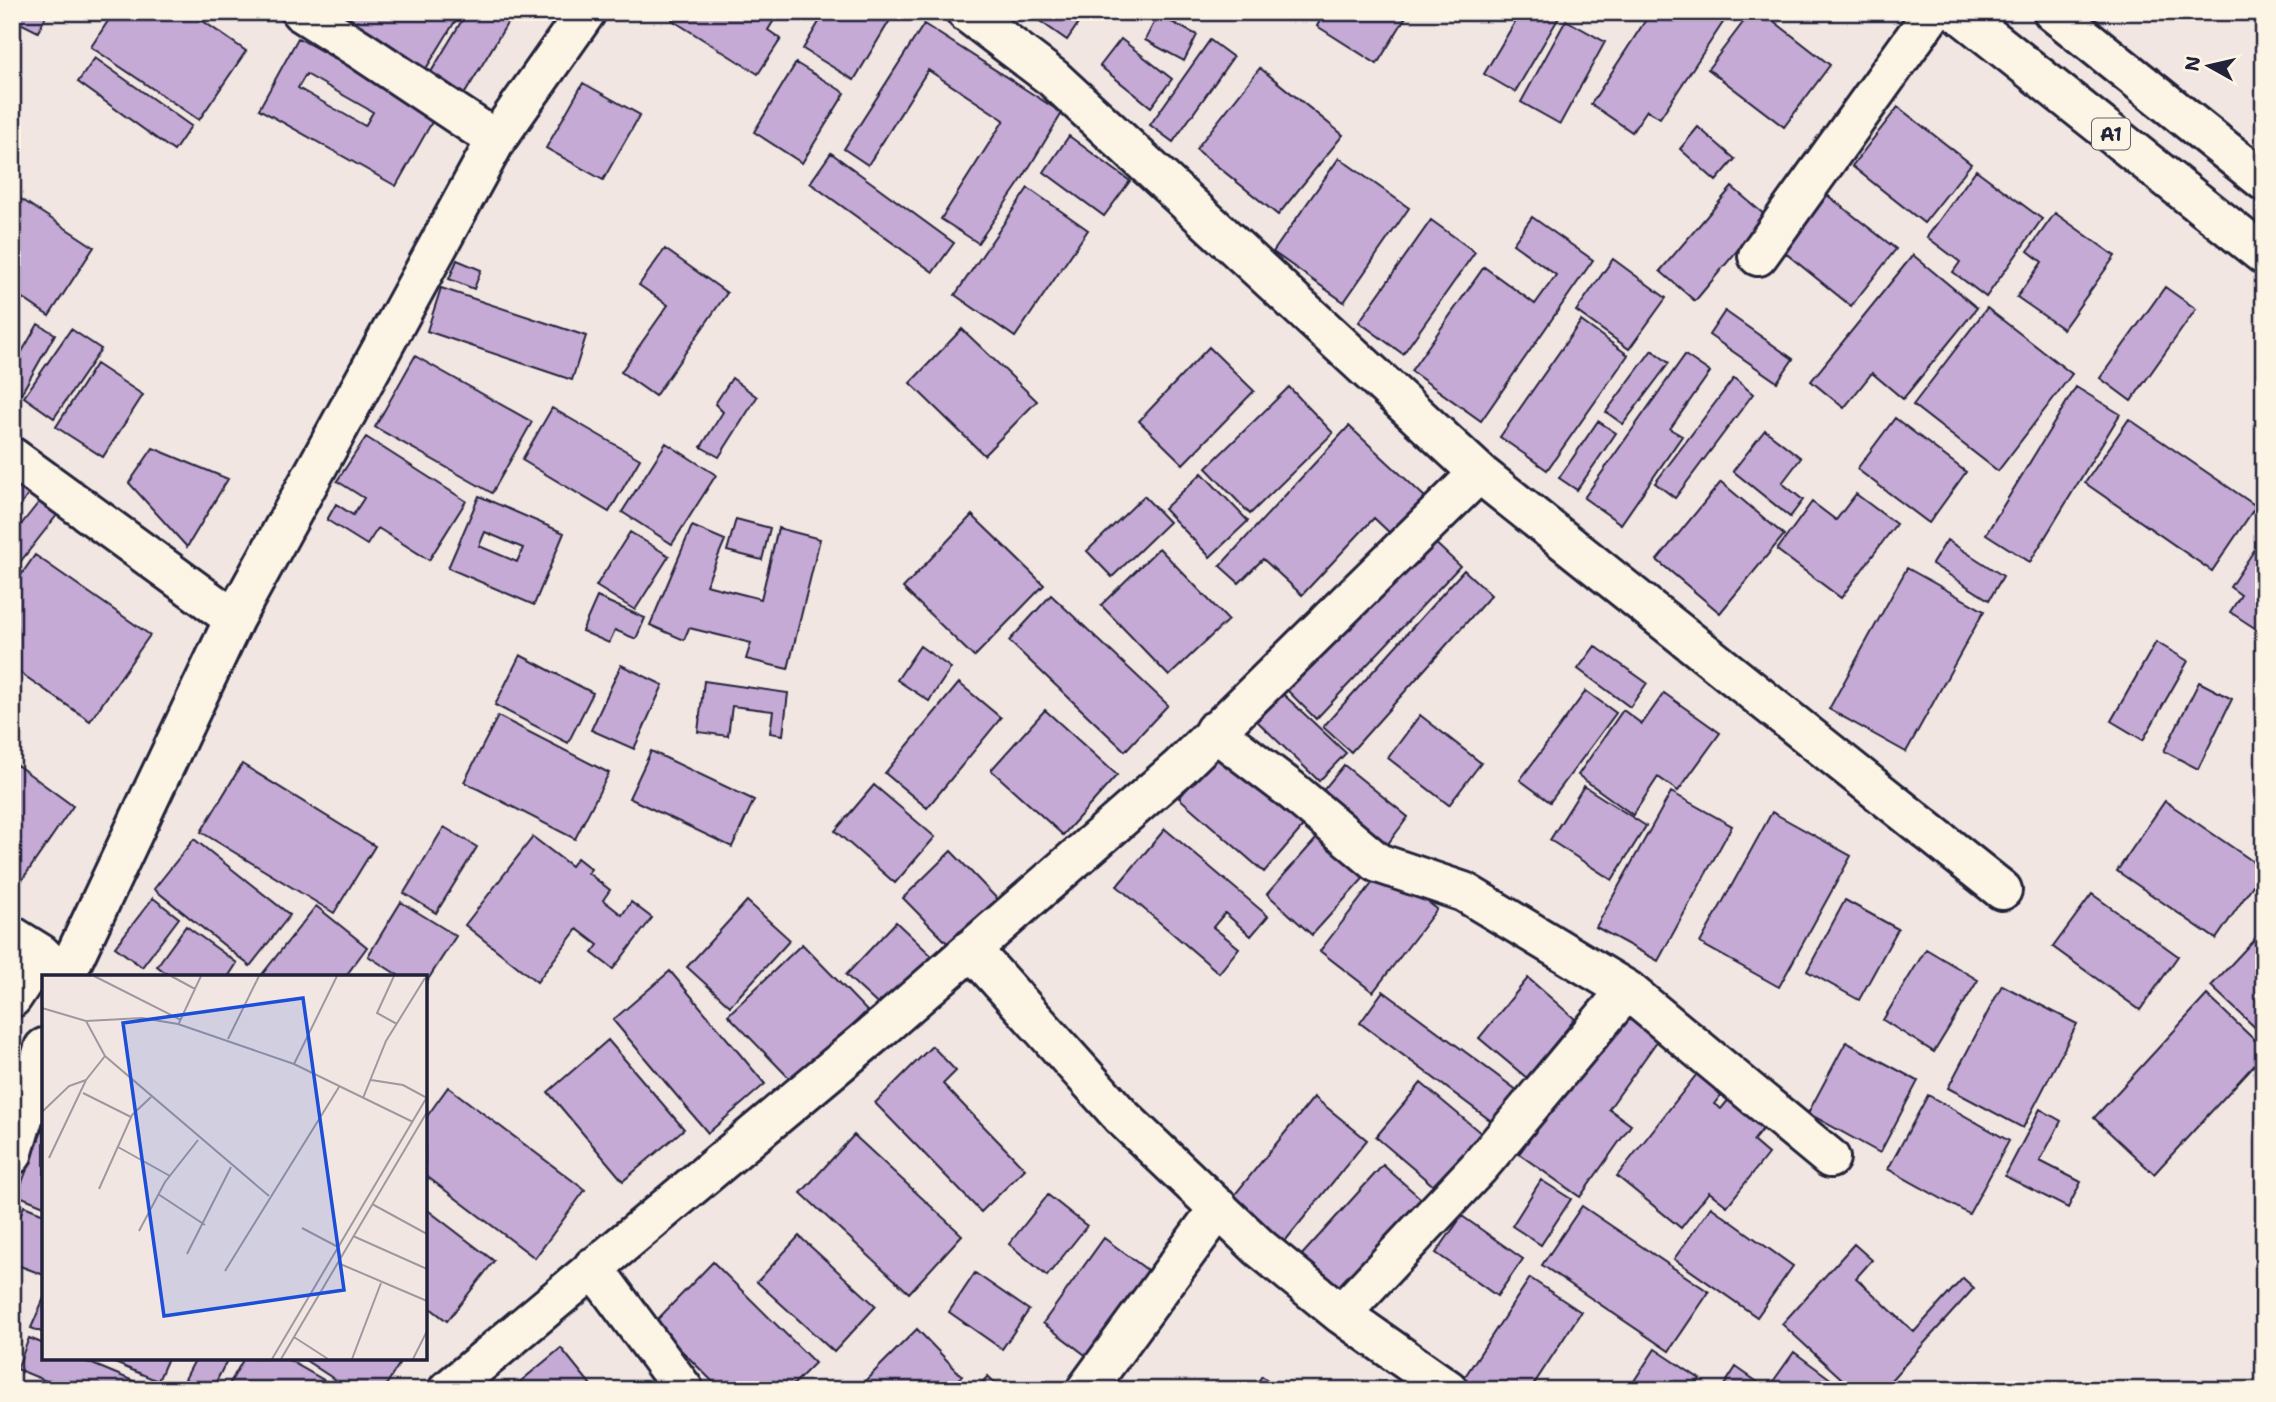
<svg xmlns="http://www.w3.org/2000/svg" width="2276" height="1402" viewBox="0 0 2276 1402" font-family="'Shantell Sans',sans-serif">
<rect width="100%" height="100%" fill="#f1e6e2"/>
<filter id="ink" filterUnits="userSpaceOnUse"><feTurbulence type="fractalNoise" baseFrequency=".0143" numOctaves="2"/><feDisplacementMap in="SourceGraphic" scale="14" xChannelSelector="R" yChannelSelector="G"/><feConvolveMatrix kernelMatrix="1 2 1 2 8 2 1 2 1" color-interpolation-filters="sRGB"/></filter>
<g filter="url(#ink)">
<path fill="#c6aad6" stroke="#22223b" stroke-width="2" fill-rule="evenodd" d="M 12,12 L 48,12 L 38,32 L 12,19 Z
M 114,12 L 190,12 L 246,51 L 199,120 L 91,47 Z
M 322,12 L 416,12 L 420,15 L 422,12 L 456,12 L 459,15 L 422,75 Z
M 467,12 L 514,12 L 459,103 L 425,82 Z
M 677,12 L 779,12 L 768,30 L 781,39 L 758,74 L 672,20 Z
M 825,12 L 888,12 L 893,15 L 854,80 L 803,49 Z
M 1027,12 L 1086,12 L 1067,40 Z
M 1325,12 L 1409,12 L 1377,64 L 1317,26 Z
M 1521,12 L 1561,14 L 1515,92 L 1484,74 Z
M 1651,12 L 1730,12 L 1660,118 L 1647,110 L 1632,132 L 1591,104 Z
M 1751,12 L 1762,12 L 1830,65 L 1784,127 L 1708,69 Z
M 1158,15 L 1197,35 L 1184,61 L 1145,40 Z
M 1566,20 L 1605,42 L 1560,124 L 1521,102 Z
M 924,24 L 1062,113 L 1022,179 L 978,243 L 941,219 L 1004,120 L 928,70 L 868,165 L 844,149 Z
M 298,38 L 436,115 L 396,186 L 259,109 ZM 306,74 L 373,112 L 365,126 L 298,88 Z
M 1121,39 L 1172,79 L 1151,107 L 1100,66 Z
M 1210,40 L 1233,57 L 1173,142 L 1150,125 Z
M 95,58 L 191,126 L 174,151 L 78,82 Z
M 796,63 L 845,93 L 802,163 L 754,132 Z
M 1260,68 L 1343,135 L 1278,215 L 1196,149 Z
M 583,83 L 640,115 L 603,180 L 546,148 Z
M 1898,107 L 1971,164 L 1924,223 L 1852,166 Z
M 1698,127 L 1735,159 L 1716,181 L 1680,149 Z
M 1069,136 L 1130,181 L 1104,216 L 1044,172 Z
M 831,153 L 954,243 L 933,272 L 810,183 Z
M 1339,158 L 1409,208 L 1344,302 L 1273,252 Z
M 1976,170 L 2042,219 L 1986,297 L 1953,272 L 1960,262 L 1927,237 Z
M 1732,187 L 1766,216 L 1695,301 L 1660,271 Z
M 1028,188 L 1088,230 L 1015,337 L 955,295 Z
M 1822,191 L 1896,249 L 1851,306 L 1778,247 Z
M 12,193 L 94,247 L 49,316 L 12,291 Z
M 2055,213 L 2115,256 L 2063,329 L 2017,297 L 2042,262 L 2028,251 Z
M 1532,217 L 1593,260 L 1481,421 L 1411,371 L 1484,267 L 1535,304 L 1556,275 L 1513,244 Z
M 1431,220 L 1475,252 L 1403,354 L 1359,322 Z
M 665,249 L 727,293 L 655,396 L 621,372 L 668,305 L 639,285 Z
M 1913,255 L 1977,308 L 1903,399 L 1872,373 L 1844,408 L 1811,381 Z
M 1613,259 L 1666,298 L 1629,349 L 1576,311 Z
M 457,260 L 481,270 L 474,289 L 449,279 Z
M 2165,287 L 2196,309 L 2131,401 L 2100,378 Z
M 441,288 L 586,336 L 572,380 L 427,331 Z
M 1987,308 L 2072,374 L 1998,471 L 1913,405 Z
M 1725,311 L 1793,359 L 1777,382 L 1709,335 Z
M 1581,321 L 1628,355 L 1547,470 L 1500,437 Z
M 38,324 L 55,334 L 21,394 L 12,388 L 12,369 Z
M 71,329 L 101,349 L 54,418 L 24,397 Z
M 962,329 L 1037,401 L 984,455 L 910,383 Z
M 1209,347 L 1254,391 L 1183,464 L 1139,421 Z
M 1652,350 L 1669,363 L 1623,424 L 1606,412 Z
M 1685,355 L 1710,372 L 1670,429 L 1682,436 L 1621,524 L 1584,498 Z
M 415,356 L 532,422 L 492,493 L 375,427 Z
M 96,364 L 143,395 L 103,457 L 56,427 Z
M 732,378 L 757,397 L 719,457 L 701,447 L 723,412 L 715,404 Z
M 1734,378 L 1753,394 L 1675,498 L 1655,483 Z
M 1289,387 L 1333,433 L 1250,514 L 1206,468 Z
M 2076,387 L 2120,414 L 2030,562 L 1986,534 Z
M 552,408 L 640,459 L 609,512 L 522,460 Z
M 1895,418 L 1966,472 L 1929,523 L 1857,469 Z
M 2129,419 L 2256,506 L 2212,571 L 2085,483 Z
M 1598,421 L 1616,433 L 1577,490 L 1559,478 Z
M 1349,426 L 1426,498 L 1392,535 L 1374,518 L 1302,595 L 1263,559 L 1239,583 L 1220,566 Z
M 1765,430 L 1801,458 L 1782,483 L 1803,500 L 1790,517 L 1733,471 Z
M 366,437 L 466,501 L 429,560 L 378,528 L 367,545 L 327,520 L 336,504 L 353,515 L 364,498 L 337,481 Z
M 666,443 L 716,475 L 672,544 L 622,512 Z
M 153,448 L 228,479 L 187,547 L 129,483 Z
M 1202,473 L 1248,521 L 1210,557 L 1164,509 Z
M 12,476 L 32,489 L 12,518 Z
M 1721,482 L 1784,535 L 1720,613 L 1657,560 Z
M 1856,494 L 1896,524 L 1841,598 L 1777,550 L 1812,502 L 1836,520 Z
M 479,496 L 564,533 L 534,605 L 448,568 ZM 485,532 L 523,548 L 517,562 L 479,546 Z
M 1144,496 L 1169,522 L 1112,577 L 1087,551 Z
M 39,502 L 57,515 L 17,566 L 12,563 L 12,536 Z
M 972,515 L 1044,585 L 974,657 L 903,588 Z
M 736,519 L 770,528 L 762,560 L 727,551 Z
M 692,526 L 725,540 L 706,585 L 761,599 L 778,528 L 820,539 L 788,669 L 746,659 L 751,643 L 689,628 L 684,640 L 650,625 Z
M 630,532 L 669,556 L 635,610 L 596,586 Z
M 1430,538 L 1460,566 L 1316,719 L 1287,690 Z
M 1947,540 L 2003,576 L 1989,600 L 1932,564 Z
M 2257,546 L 2264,550 L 2264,634 L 2230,612 L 2241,595 L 2230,587 Z
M 1159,548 L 1228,620 L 1169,676 L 1101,605 Z
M 35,555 L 150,635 L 90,721 L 12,667 L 12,588 Z
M 1907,568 L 1984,611 L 1906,752 L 1829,709 Z
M 1464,570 L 1491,595 L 1351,752 L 1323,727 Z
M 1051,595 L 1168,705 L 1125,751 L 1009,641 Z
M 597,597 L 645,618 L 636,639 L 615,630 L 609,643 L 582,631 Z
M 2156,642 L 2188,661 L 2143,740 L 2111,721 Z
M 920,646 L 951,668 L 929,701 L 897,680 Z
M 1595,646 L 1647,683 L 1630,707 L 1578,669 Z
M 520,655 L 593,693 L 568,743 L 495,705 Z
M 621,665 L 663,685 L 634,749 L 591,730 Z
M 704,681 L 788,693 L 783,735 L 770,733 L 773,711 L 732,706 L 728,736 L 698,732 Z
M 2199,682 L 2232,699 L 2198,769 L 2164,751 Z
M 959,683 L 1001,718 L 927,808 L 885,773 Z
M 1586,691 L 1616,713 L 1550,802 L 1520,780 Z
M 1664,693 L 1720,733 L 1678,791 L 1658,777 L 1633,815 L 1578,775 L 1623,710 L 1642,724 Z
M 1283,694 L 1346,753 L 1319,781 L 1257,721 Z
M 1045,710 L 1117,775 L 1063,835 L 991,770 Z
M 1420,715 L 1481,763 L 1449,805 L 1388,758 Z
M 498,716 L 609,773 L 575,839 L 464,782 Z
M 1221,749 L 1306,823 L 1264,872 L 1179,798 Z
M 651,751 L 754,800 L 732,847 L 629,798 Z
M 242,764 L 375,846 L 334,913 L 201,832 Z
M 17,765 L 73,806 L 15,890 L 12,888 L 12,772 Z
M 1344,765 L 1408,817 L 1387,845 L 1321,793 Z
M 874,785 L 935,837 L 895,883 L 835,831 Z
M 1584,786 L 1646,826 L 1612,880 L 1550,840 Z
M 1671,792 L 1732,826 L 1658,961 L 1596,927 Z
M 2165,801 L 2264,869 L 2216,939 L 2117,871 Z
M 1772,812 L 1851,856 L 1779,987 L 1700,943 Z
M 444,827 L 477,847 L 436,913 L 404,893 Z
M 1165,829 L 1268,916 L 1251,936 L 1225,913 L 1213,927 L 1239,948 L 1219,973 L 1117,886 Z
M 1325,829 L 1370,871 L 1312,935 L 1267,894 Z
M 533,837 L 571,866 L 577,858 L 591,869 L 588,873 L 610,890 L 603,900 L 622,915 L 631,902 L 652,918 L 613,969 L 592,953 L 598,945 L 577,929 L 537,982 L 465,925 Z
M 194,839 L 290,915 L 250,966 L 154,889 Z
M 951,851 L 1004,906 L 956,952 L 903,898 Z
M 1384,868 L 1437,909 L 1373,992 L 1320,951 Z
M 2092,894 L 2178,956 L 2140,1010 L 2053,947 Z
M 153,898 L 179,918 L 142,967 L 115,947 Z
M 1845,900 L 1898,929 L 1859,1000 L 1807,971 Z
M 747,901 L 790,940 L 730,1006 L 687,967 Z
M 401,902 L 456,936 L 425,984 L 425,977 L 401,977 L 368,956 Z
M 316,906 L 367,947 L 345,977 L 260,977 Z
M 896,922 L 935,959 L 886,1012 L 846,975 Z
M 186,926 L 237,963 L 228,977 L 171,977 L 157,966 Z
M 2264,929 L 2264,1032 L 2262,1034 L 2211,986 Z
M 802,944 L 867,1011 L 793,1082 L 728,1015 Z
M 1926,949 L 1978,980 L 1934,1052 L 1883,1020 Z
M 670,971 L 765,1084 L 708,1133 L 613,1020 Z
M 1528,978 L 1575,1019 L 1527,1078 L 1479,1038 Z
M 2002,985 L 2077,1024 L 2023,1128 L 1948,1088 Z
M 1383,991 L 1518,1091 L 1494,1123 L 1360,1023 Z
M 2207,995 L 2264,1049 L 2264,1054 L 2154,1174 L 2094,1118 Z
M 1622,1010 L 1660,1037 L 1609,1109 L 1631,1125 L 1580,1197 L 1519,1154 Z
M 608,1040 L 684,1129 L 623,1181 L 548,1092 Z
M 1846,1042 L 1918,1081 L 1880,1153 L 1808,1113 Z
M 932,1046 L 956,1071 L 943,1084 L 1025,1169 L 981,1212 L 875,1103 Z
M 1704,1065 L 1729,1085 L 1714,1104 L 1721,1109 L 1730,1098 L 1765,1126 L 1753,1141 L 1768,1154 L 1727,1206 L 1709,1192 L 1681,1228 L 1617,1176 Z
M 1421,1083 L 1488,1139 L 1442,1193 L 1376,1137 Z
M 448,1087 L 585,1190 L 535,1258 L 425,1175 L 425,1119 Z
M 1928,1095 L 2009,1141 L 1969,1214 L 1888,1169 Z
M 1314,1097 L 1367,1140 L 1281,1246 L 1228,1203 Z
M 2040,1109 L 2061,1121 L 2040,1161 L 2081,1182 L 2068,1208 L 2005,1176 Z
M 44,1126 L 44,1206 L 17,1195 Z
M 854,1135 L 962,1235 L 909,1293 L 801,1193 Z
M 1383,1165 L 1427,1204 L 1343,1298 L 1299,1258 Z
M 1541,1180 L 1571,1199 L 1541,1245 L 1512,1226 Z
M 1048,1195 L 1087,1226 L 1047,1276 L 1009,1244 Z
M 24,1206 L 44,1214 L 44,1275 L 12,1263 L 12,1236 Z
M 1582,1206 L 1709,1292 L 1669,1351 L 1542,1265 Z
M 1711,1207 L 1793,1266 L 1757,1317 L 1674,1259 Z
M 425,1208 L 494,1261 L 447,1321 L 425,1304 Z
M 1462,1216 L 1523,1259 L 1497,1296 L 1436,1253 Z
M 799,1236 L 876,1306 L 834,1352 L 757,1282 Z
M 1104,1238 L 1150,1272 L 1088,1357 L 1043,1323 Z
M 1854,1244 L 1872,1260 L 1856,1278 L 1914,1332 L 1963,1278 L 1974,1288 L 1882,1390 L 1854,1390 L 1782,1324 Z
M 713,1262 L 815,1363 L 788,1390 L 721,1390 L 654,1323 Z
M 975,1273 L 1029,1310 L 1002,1349 L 949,1312 Z
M 1530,1278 L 1581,1312 L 1530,1390 L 1476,1390 L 1462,1381 Z
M 44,1298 L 44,1333 L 31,1328 Z
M 917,1329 L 962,1376 L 949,1390 L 856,1390 Z
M 29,1338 L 44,1344 L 44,1358 L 78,1358 L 155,1390 L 68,1390 L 17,1369 Z
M 561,1348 L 595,1390 L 510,1390 Z
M 1655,1349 L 1700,1379 L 1692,1390 L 1628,1390 Z
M 1794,1352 L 1844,1389 L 1787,1390 L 1774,1380 Z
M 103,1358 L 168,1358 L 158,1381 Z
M 196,1358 L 228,1358 L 212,1390 L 205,1390 L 185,1379 Z
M 244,1358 L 285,1358 L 334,1386 L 332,1390 L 226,1390 Z
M 302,1358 L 403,1358 L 383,1390 L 351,1390 Z
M 1736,1367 L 1769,1390 L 1721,1390 Z
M 988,1376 L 1002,1390 L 975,1390 Z
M 1262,1376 L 1281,1390 L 1252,1390 Z"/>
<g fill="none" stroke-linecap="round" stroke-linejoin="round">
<defs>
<path id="minor" d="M 301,12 L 361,50 L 496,140
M 966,12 L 1053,78 L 1479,473 L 2002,890
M 1758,256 L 1933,12
M 12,457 L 234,619
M 1214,731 L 1290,789 L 1378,863 L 1464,892 L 1627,990 L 1830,1158
M 12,936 L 41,954 L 64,977
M 971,949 L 1121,1116 L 1260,1248 L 1341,1314 L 1449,1390
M 65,977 L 234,619 L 496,140 L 586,12
M 12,998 L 41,954
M 12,1155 L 44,1048
M 593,1267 L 684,1390
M 1341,1314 L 1479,1167 L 1627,990
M 448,1390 L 886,1024 L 1180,767 L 1479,473
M 1086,1390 L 1219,1208"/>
<path id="highway" d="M 1958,12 L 2264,255
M 2053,12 L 2264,181"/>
</defs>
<use href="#minor" stroke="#22223b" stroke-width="44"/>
<use href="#highway" stroke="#22223b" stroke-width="44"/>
<use href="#minor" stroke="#fcf5e5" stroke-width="38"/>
<use href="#highway" stroke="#fcf5e5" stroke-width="38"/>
</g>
</g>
<g text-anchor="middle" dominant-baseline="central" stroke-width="6" stroke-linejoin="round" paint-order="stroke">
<rect fill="#fcf5e5" stroke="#63616e" stroke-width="2" x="2092" y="118.5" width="38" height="31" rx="5"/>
<g font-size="19" font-weight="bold" fill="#22223b">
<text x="2111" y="134">A1</text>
</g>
</g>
<g transform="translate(42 975)">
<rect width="385" height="385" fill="#f1e6e2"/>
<path fill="none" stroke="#9e989f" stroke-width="2" d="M 52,1 L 139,45M 129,1 L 153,14M 352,1 L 335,38 L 355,49M 0,33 L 44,46 L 100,43 L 136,49 L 252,89 L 371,147M 44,46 L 63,81 L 227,221M 137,48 L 159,1M 186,64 L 217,1M 252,89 L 295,1M 329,105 L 361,110 L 385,123M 41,118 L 89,142M 321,123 L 344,66 L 383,3M 0,137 L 27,111 L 44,105M 76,172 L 128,201M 7,183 L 44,105 L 63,81M 57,214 L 90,140 L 109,122M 116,219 L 163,250M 330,229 L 385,259M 260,253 L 296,272M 97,256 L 123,207 L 156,165M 311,261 L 385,294M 145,279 L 189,192M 296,288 L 385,326M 183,296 L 297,112M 252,362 L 286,384M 230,384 L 385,122M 239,384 L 385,137M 310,384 L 339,308M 371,384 L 385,356"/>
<path fill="#1d4ed8" fill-opacity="0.15" stroke="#1d4ed8" stroke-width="3.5" d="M 261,23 L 302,315 L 122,341 L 81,48 Z"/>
<rect width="385" height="385" fill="none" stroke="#22223b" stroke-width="3.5"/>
</g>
<rect width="2276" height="1402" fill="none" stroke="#fcf5e5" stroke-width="42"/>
<rect x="21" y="21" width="2234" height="1360" fill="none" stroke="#22223b" stroke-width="2.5" filter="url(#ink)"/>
<g transform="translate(2209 66) rotate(278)" stroke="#fcf5e5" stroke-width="5" paint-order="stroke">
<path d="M0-5L12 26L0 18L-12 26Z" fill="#22223b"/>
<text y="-10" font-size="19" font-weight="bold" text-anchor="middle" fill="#22223b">N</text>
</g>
</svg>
